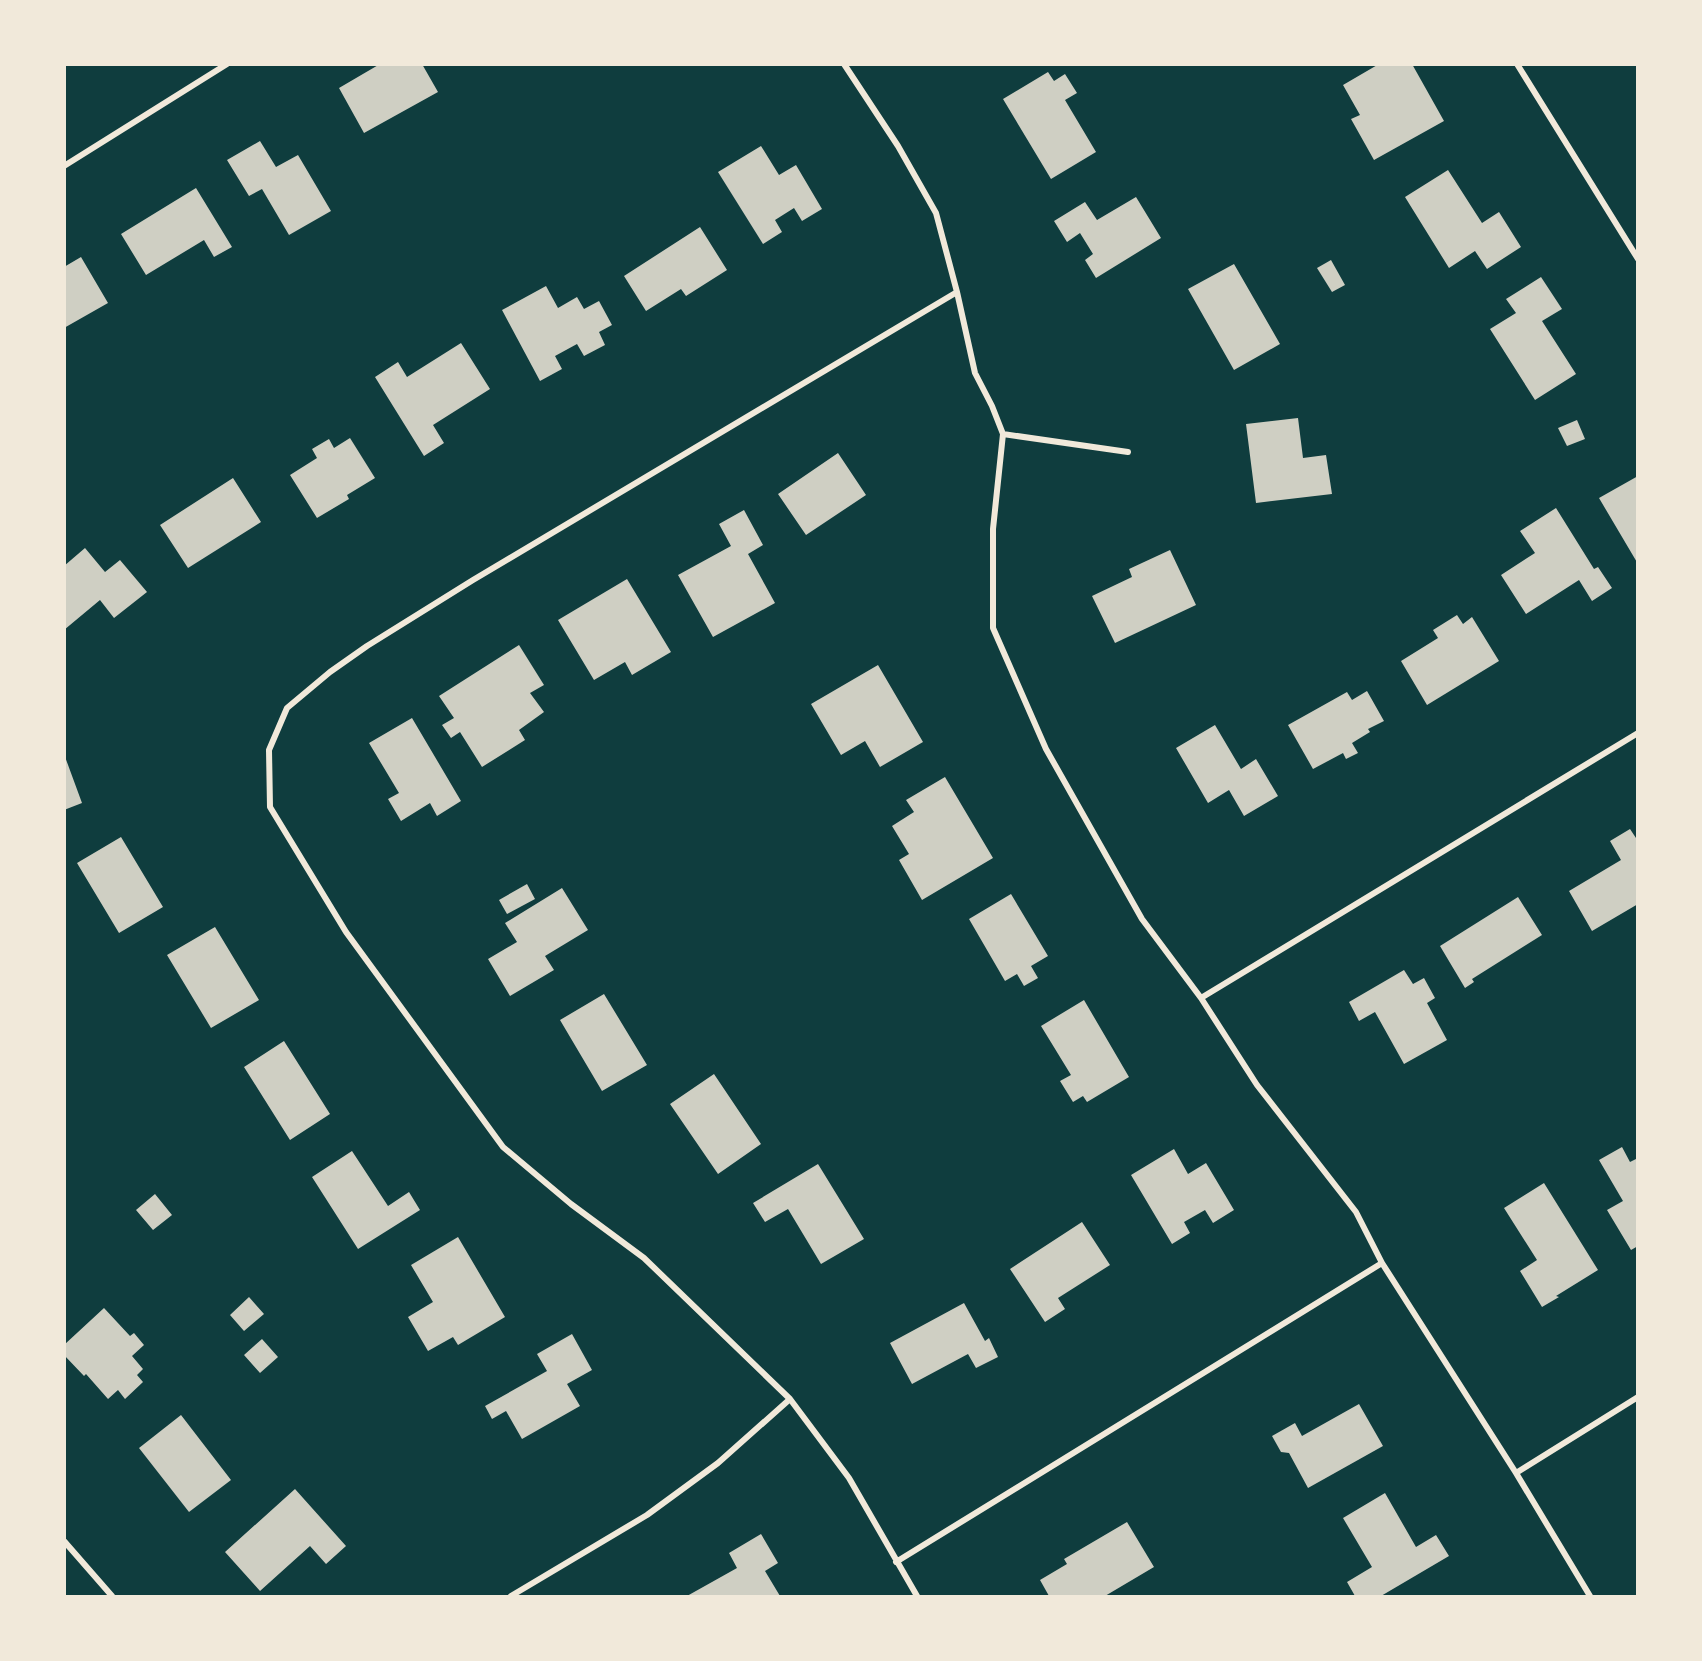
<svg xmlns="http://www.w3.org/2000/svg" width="1702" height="1661" viewBox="0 0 1702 1661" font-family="Quicksand,sans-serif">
<rect width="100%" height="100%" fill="#0f3d3e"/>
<path fill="#cfcfc3" d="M 380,64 L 422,64 L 438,92 L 364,133 L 339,88 Z
M 1379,64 L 1412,64 L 1444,121 L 1374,160 L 1351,119 L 1360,115 L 1343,85 Z
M 1048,72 L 1054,81 L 1065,74 L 1077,93 L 1065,100 L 1096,152 L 1051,179 L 1003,99 Z
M 260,141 L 276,167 L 298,155 L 331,211 L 289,235 L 262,189 L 249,196 L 227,160 Z
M 761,146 L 779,175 L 796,165 L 822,209 L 802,221 L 794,208 L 775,220 L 782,232 L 763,244 L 718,172 Z
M 1448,170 L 1482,223 L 1499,212 L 1521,247 L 1487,269 L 1475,251 L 1449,268 L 1405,197 Z
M 196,188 L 232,247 L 214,257 L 204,240 L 146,275 L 121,234 Z
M 1136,197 L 1161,238 L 1096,278 L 1085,260 L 1093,254 L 1080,233 L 1067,242 L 1054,221 L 1085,202 L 1097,220 Z
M 700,227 L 727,270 L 686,296 L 681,289 L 646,311 L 624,276 Z
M 81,257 L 108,303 L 64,328 L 64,267 Z
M 1331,260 L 1345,285 L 1332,292 L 1317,268 Z
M 1234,264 L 1280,344 L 1234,370 L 1188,289 Z
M 1541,277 L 1562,309 L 1542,321 L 1576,374 L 1535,400 L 1490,329 L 1516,313 L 1506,299 Z
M 546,286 L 558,308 L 577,297 L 584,309 L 599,301 L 612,325 L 599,332 L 605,345 L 584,356 L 577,344 L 555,356 L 562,369 L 540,381 L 502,310 Z
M 461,343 L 490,389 L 433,425 L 444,443 L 424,456 L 375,377 L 398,362 L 407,377 Z
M 1298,418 L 1303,458 L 1326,455 L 1332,494 L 1256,503 L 1246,424 Z
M 1577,420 L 1585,439 L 1567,446 L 1558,428 Z
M 350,438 L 375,478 L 347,495 L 349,499 L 317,518 L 290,475 L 317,458 L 312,449 L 329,439 L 334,448 Z
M 838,453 L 866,495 L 806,535 L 778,494 Z
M 1638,476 L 1638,564 L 1599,498 Z
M 233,478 L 261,522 L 188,568 L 160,525 Z
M 1556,508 L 1594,569 L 1598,567 L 1612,588 L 1592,601 L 1579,580 L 1526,614 L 1501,575 L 1535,553 L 1520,531 Z
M 744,510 L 763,545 L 748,554 L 775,603 L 713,637 L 678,575 L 731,546 L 719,524 Z
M 85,548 L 105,572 L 120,560 L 147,592 L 114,618 L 100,600 L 64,630 L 64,566 Z
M 1170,550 L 1196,605 L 1115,643 L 1092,596 L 1132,577 L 1129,569 Z
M 627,579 L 671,652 L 632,675 L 625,662 L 594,680 L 558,620 Z
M 1457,615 L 1463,624 L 1472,617 L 1499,661 L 1427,705 L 1401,661 L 1438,638 L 1433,630 Z
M 519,645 L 544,685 L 530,693 L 544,712 L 519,730 L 525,740 L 482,767 L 460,732 L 451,738 L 442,725 L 454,718 L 439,696 Z
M 878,665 L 923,742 L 880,767 L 865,741 L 841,755 L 811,704 Z
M 1367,691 L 1384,721 L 1368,729 L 1370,732 L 1352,743 L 1358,753 L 1346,759 L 1343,753 L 1313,769 L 1288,725 L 1347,692 L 1352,700 Z
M 412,718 L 461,801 L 437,816 L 430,803 L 401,821 L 388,799 L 399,793 L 369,743 Z
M 1215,725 L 1241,769 L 1256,759 L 1278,796 L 1244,816 L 1229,790 L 1208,803 L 1176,748 Z
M 64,754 L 82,803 L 64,810 Z
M 945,777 L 993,858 L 922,900 L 899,860 L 909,854 L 892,826 L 914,812 L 906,800 Z
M 1630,829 L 1638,841 L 1638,904 L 1592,931 L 1569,891 L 1621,860 L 1610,841 Z
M 121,837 L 163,907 L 119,933 L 77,863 Z
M 527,884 L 535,899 L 507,914 L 499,900 Z
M 562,888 L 588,930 L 545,956 L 554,970 L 510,996 L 488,959 L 517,942 L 505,923 Z
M 1011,894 L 1048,956 L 1031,966 L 1038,978 L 1024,986 L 1017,974 L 1005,981 L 969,919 Z
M 1518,897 L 1542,935 L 1472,979 L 1474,982 L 1465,988 L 1440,946 Z
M 215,927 L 259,1000 L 211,1028 L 167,955 Z
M 1404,970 L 1413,984 L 1424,978 L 1435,998 L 1427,1003 L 1447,1040 L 1404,1064 L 1375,1012 L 1359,1021 L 1349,1002 Z
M 604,994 L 647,1065 L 602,1091 L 560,1020 Z
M 1084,1000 L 1129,1077 L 1087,1102 L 1083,1096 L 1073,1102 L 1060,1081 L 1071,1075 L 1041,1026 Z
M 284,1041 L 330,1114 L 290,1140 L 244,1067 Z
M 714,1074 L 761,1144 L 718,1174 L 670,1104 Z
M 1622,1147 L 1630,1162 L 1638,1158 L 1638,1246 L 1631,1250 L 1607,1210 L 1623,1201 L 1599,1160 Z
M 1174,1149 L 1188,1174 L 1206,1163 L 1234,1210 L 1213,1223 L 1205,1210 L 1184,1222 L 1190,1233 L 1172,1244 L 1131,1175 Z
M 352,1151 L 388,1206 L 409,1192 L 420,1210 L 358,1249 L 312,1177 Z
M 818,1164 L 864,1239 L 821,1264 L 788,1209 L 765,1222 L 753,1203 Z
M 1544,1183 L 1598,1270 L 1556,1296 L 1559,1297 L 1542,1307 L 1520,1271 L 1537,1260 L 1504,1208 Z
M 155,1194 L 172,1215 L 153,1230 L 136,1210 Z
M 1082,1222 L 1110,1265 L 1058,1298 L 1065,1309 L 1045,1322 L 1010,1269 Z
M 458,1237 L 505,1317 L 458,1345 L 453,1337 L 428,1351 L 408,1317 L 433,1302 L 411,1265 Z
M 249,1297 L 264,1314 L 244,1331 L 230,1315 Z
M 964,1303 L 985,1341 L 989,1338 L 998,1357 L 976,1368 L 968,1354 L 912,1384 L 890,1343 Z
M 104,1308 L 130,1336 L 134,1333 L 144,1345 L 132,1356 L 143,1369 L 137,1375 L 143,1382 L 125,1399 L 118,1390 L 108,1399 L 86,1374 L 84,1376 L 64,1355 L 64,1345 Z
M 572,1334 L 592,1370 L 567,1384 L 580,1406 L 522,1439 L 506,1411 L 492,1419 L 485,1406 L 547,1371 L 537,1354 Z
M 262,1339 L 278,1357 L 260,1373 L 244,1355 Z
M 1359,1404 L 1383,1446 L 1308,1488 L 1289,1453 L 1281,1452 L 1272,1436 L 1295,1423 L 1302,1436 Z
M 181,1415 L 231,1480 L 189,1512 L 139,1448 Z
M 295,1489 L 346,1546 L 326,1564 L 310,1546 L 260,1591 L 225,1552 Z
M 1385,1493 L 1416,1547 L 1436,1535 L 1449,1556 L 1381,1596 L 1355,1596 L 1347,1582 L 1372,1567 L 1343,1518 Z
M 1127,1522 L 1154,1567 L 1105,1596 L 1049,1596 L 1040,1580 L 1067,1564 L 1064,1559 Z
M 761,1534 L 778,1563 L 765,1571 L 780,1596 L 687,1596 L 737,1568 L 729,1553 Z"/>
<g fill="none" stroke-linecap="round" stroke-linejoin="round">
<path stroke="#f1e9da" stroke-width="6" d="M 844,64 L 898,146 L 936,213 L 957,292 L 975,373 L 992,406 L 1003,434 L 993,529 L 993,628 L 1046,749 L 1142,919 L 1201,998 L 1257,1085 L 1356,1212 L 1382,1263 L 1516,1473 L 1590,1596
M 1517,64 L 1638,259
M 64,166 L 227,64
M 1003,434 L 1128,452
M 1201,998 L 1638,733
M 1516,1473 L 1638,1397
M 64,1541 L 112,1596
M 896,1562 L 1382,1263
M 511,1596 L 647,1515 L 718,1463 L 790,1399
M 917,1596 L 849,1478 L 790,1399 L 644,1258 L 571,1204 L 503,1147 L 346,932 L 270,807 L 269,750 L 287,708 L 330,672 L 367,646 L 473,580 L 957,292"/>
</g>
<rect width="1702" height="1661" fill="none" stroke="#f1e9da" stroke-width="132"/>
</svg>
